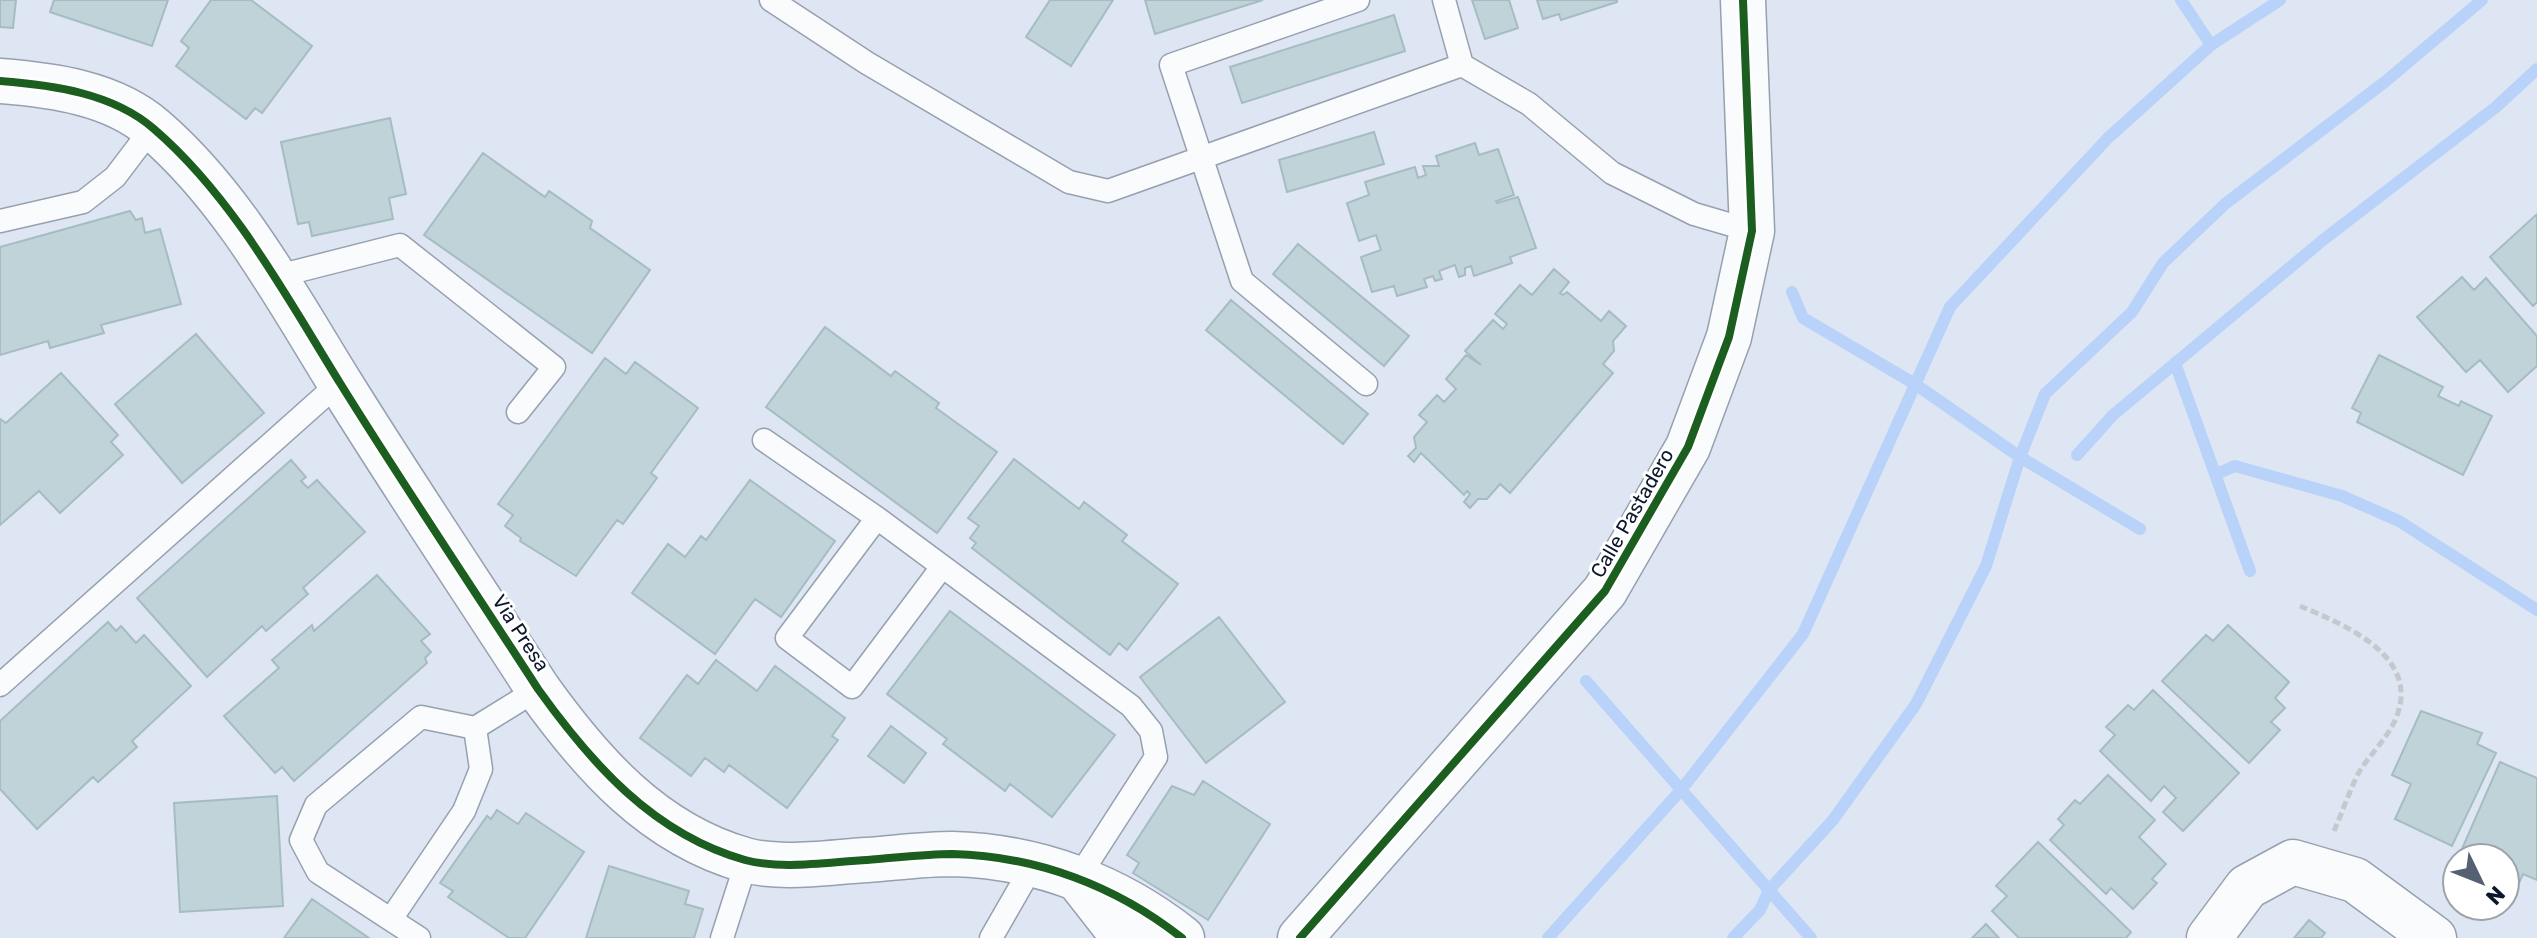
<svg xmlns="http://www.w3.org/2000/svg" width="2537" height="938" viewBox="0 0 2537 938" font-family="Rubik,sans-serif">
<rect width="100%" height="100%" fill="#dee6f3"/>
<g fill="none" stroke-linecap="round" stroke-linejoin="round">
<path stroke="#b9d2f9" stroke-width="12" d="M 2181,0 L 2211,45
M 1792,292 L 1803,318 L 1915,384 L 2020,457 L 2140,529
M 2175,363 L 2250,571
M 2077,455 L 2113,415 L 2323,240 L 2496,107 L 2537,69
M 2216,474 L 2235,466 L 2342,496 L 2399,521 L 2537,610
M 1586,681 L 1811,938
M 1548,938 L 1681,790 L 1803,634 L 1950,307 L 2108,138 L 2211,45 L 2280,0
M 1733,938 L 1760,910 L 1769,890 L 1833,820 L 1916,704 L 1986,566 L 2020,457 L 2045,394 L 2132,312 L 2163,263 L 2225,204 L 2386,81 L 2482,0"/>
</g>
<path fill="#bfd3d9" stroke="#a6bcc3" stroke-width="2" d="M 0,0 L 16,0 L 13,28 L 0,27 Z
M 54,0 L 168,0 L 152,46 L 50,12 Z
M 211,0 L 251,0 L 312,46 L 262,113 L 255,108 L 246,119 L 176,66 L 189,48 L 181,41 Z
M 1050,0 L 1113,0 L 1071,66 L 1026,37 Z
M 1145,0 L 1263,0 L 1155,34 Z
M 1472,0 L 1509,0 L 1518,28 L 1485,39 Z
M 1537,0 L 1617,0 L 1617,2 L 1561,20 L 1559,14 L 1543,19 Z
M 1394,15 L 1405,51 L 1242,103 L 1230,67 Z
M 390,118 L 406,194 L 389,198 L 393,219 L 312,236 L 309,222 L 298,224 L 281,142 Z
M 1374,132 L 1384,164 L 1287,192 L 1279,160 Z
M 1475,143 L 1479,155 L 1498,149 L 1514,195 L 1496,201 L 1497,203 L 1518,197 L 1536,248 L 1510,257 L 1512,263 L 1474,276 L 1471,266 L 1465,268 L 1465,275 L 1459,277 L 1455,265 L 1439,271 L 1442,279 L 1435,281 L 1433,276 L 1424,279 L 1427,287 L 1397,296 L 1394,286 L 1372,292 L 1361,257 L 1381,250 L 1376,235 L 1359,241 L 1347,203 L 1369,195 L 1365,182 L 1415,167 L 1418,178 L 1426,175 L 1423,166 L 1439,166 L 1436,156 Z
M 483,153 L 545,197 L 549,191 L 592,221 L 590,228 L 650,270 L 592,353 L 424,235 Z
M 130,211 L 136,220 L 142,218 L 145,233 L 160,229 L 181,304 L 101,325 L 104,333 L 50,348 L 48,341 L 0,355 L 0,247 Z
M 2537,214 L 2537,302 L 2533,306 L 2490,257 Z
M 1298,244 L 1409,336 L 1384,366 L 1273,274 Z
M 1554,269 L 1569,282 L 1560,293 L 1563,295 L 1567,292 L 1601,321 L 1609,311 L 1626,326 L 1613,341 L 1614,351 L 1603,364 L 1613,373 L 1510,493 L 1500,484 L 1487,499 L 1478,499 L 1470,508 L 1464,502 L 1470,494 L 1467,491 L 1464,495 L 1421,453 L 1414,462 L 1408,456 L 1416,448 L 1414,437 L 1427,422 L 1419,415 L 1437,395 L 1444,402 L 1456,389 L 1446,379 L 1466,355 L 1481,365 L 1465,351 L 1493,320 L 1503,329 L 1507,324 L 1495,314 L 1520,285 L 1532,295 Z
M 2462,277 L 2474,290 L 2486,278 L 2537,336 L 2537,366 L 2508,392 L 2480,360 L 2466,372 L 2417,317 Z
M 1231,300 L 1368,414 L 1343,444 L 1206,330 Z
M 825,327 L 891,376 L 895,371 L 939,403 L 936,408 L 997,452 L 937,533 L 766,407 Z
M 196,334 L 264,413 L 182,483 L 115,404 Z
M 2379,355 L 2443,387 L 2438,396 L 2459,406 L 2461,401 L 2492,416 L 2463,475 L 2357,422 L 2361,413 L 2352,408 Z
M 605,358 L 626,374 L 635,362 L 698,408 L 651,473 L 657,478 L 623,524 L 617,520 L 576,576 L 520,541 L 521,538 L 505,526 L 513,515 L 498,504 Z
M 61,373 L 118,435 L 111,442 L 123,455 L 60,513 L 39,491 L 0,525 L 0,419 L 6,423 Z
M 1014,459 L 1079,509 L 1084,502 L 1127,535 L 1122,541 L 1178,584 L 1127,650 L 1119,643 L 1110,655 L 972,548 L 976,543 L 970,538 L 979,526 L 968,518 Z
M 291,460 L 306,477 L 301,481 L 308,488 L 317,480 L 365,532 L 303,588 L 308,594 L 266,631 L 262,626 L 207,677 L 137,598 Z
M 750,480 L 835,541 L 781,617 L 755,599 L 715,654 L 632,593 L 668,544 L 685,557 L 701,536 L 706,540 Z
M 377,575 L 430,634 L 421,641 L 431,652 L 425,658 L 427,663 L 294,781 L 282,767 L 275,773 L 224,716 L 279,668 L 272,660 L 312,625 L 314,631 Z
M 950,611 L 1115,735 L 1052,817 L 1010,784 L 1005,791 L 943,744 L 947,739 L 887,694 Z
M 1219,617 L 1285,702 L 1206,763 L 1140,677 Z
M 108,622 L 116,631 L 121,626 L 136,643 L 144,635 L 191,686 L 132,741 L 137,747 L 98,782 L 93,777 L 37,829 L 0,789 L 0,721 Z
M 2228,625 L 2289,682 L 2275,698 L 2285,708 L 2271,722 L 2280,730 L 2249,763 L 2162,681 L 2206,635 L 2213,641 Z
M 716,660 L 757,691 L 775,666 L 845,718 L 832,736 L 838,740 L 787,808 L 729,765 L 724,772 L 705,758 L 691,776 L 640,738 L 687,675 L 698,684 Z
M 2153,690 L 2239,773 L 2183,831 L 2163,812 L 2176,798 L 2164,786 L 2151,801 L 2100,751 L 2115,735 L 2106,727 L 2128,705 L 2134,710 Z
M 2421,711 L 2482,733 L 2477,744 L 2496,753 L 2452,846 L 2395,819 L 2411,784 L 2392,775 Z
M 891,726 L 926,753 L 904,783 L 868,756 Z
M 2500,762 L 2537,778 L 2537,880 L 2523,874 L 2512,899 L 2505,896 L 2505,858 L 2458,858 Z
M 2108,775 L 2155,820 L 2139,837 L 2166,864 L 2152,879 L 2157,883 L 2133,909 L 2111,888 L 2106,894 L 2050,840 L 2064,825 L 2058,819 L 2075,800 L 2080,804 Z
M 1203,781 L 1270,824 L 1208,920 L 1133,873 L 1139,863 L 1127,855 L 1172,786 L 1194,795 Z
M 277,796 L 283,906 L 180,912 L 174,803 Z
M 497,810 L 518,824 L 526,813 L 584,852 L 525,938 L 509,938 L 448,897 L 453,891 L 440,883 L 487,816 L 491,819 Z
M 2038,842 L 2131,932 L 2126,938 L 2019,938 L 1992,911 L 2007,896 L 1996,886 Z
M 609,866 L 689,891 L 685,904 L 703,909 L 694,938 L 586,938 Z
M 312,899 L 369,938 L 284,938 Z
M 2309,920 L 2325,933 L 2321,938 L 2294,938 Z
M 1986,924 L 1999,938 L 1972,938 Z"/>
<g fill="none" stroke-linecap="round" stroke-linejoin="round">
<defs>
<path id="service" d="M 771,0 L 867,63 L 1069,182 L 1108,191 L 1462,65 L 1529,104 L 1612,173 L 1694,214 L 1752,231
M 1358,0 L 1171,65 L 1242,281 L 1366,384
M 1444,0 L 1462,65
M 0,221 L 83,202 L 115,177 L 153,127
M 274,277 L 400,245 L 554,367 L 518,412
M 764,440 L 877,518 L 1131,706 L 1151,731 L 1156,757 L 1078,878
M 877,518 L 787,638 L 852,687 L 942,567
M 0,685 L 340,382
M 391,919 L 464,811 L 481,769 L 475,728
M 419,938 L 318,872 L 301,840 L 316,805 L 421,717 L 475,728 L 538,689
M 722,938 L 747,860
M 991,938 L 1034,863"/>
<path id="minor" d="M 0,81 C 52,85 113,93 154,129 C 233,197 286,296 340,383 C 404,486 472,587 538,689 C 591,763 653,834 745,860 C 782,870 829,862 867,860 C 895,858 924,854 952,854 C 1037,856 1116,886 1182,938
M 1081,883 L 1124,938
M 2209,938 L 2247,887 L 2293,862 L 2355,880 L 2434,938"/>
<path id="tertiary" d="M 1300,938 L 1605,591 L 1688,447 L 1729,337 L 1752,231 L 1743,0"/>
</defs>
<use href="#service" stroke="#96a0af" stroke-width="25"/>
<use href="#minor" stroke="#96a0af" stroke-width="47"/>
<use href="#tertiary" stroke="#96a0af" stroke-width="47"/>
<path stroke="#c5c8cd" stroke-width="5" stroke-dasharray="8 4" stroke-linecap="butt" d="M 2300,606 C 2343,624 2422,656 2396,718 C 2388,738 2369,755 2358,774 C 2349,792 2342,813 2334,831"/>
<use href="#service" stroke="#fafbfd" stroke-width="22"/>
<use href="#minor" stroke="#fafbfd" stroke-width="44"/>
<use href="#tertiary" stroke="#fafbfd" stroke-width="44"/>
<defs>
<path id="cycleway" d="M 0,81 C 52,85 113,93 154,129 C 233,197 286,296 340,383 C 404,486 472,587 538,689 C 591,763 653,834 745,860 C 782,870 829,862 867,860 C 895,858 924,854 952,854 C 1037,856 1116,886 1182,938
M 1300,938 L 1605,591 L 1688,447 L 1729,337 L 1752,231 L 1743,0"/>
</defs>
<use href="#cycleway" stroke="#fff" stroke-width="13"/>
<use href="#cycleway" stroke="#1b5e20" stroke-width="8"/>
</g>
<g text-anchor="middle" dominant-baseline="central" stroke-width="6" stroke-linejoin="round" paint-order="stroke">
<g font-size="20" fill="#0b182c" stroke="#fff">
<text transform="translate(1632 513) rotate(-60)">Calle Pastadero</text>
<text transform="translate(521 633) rotate(57)">Via Presa</text>
</g>
</g>
<g transform="translate(2481 882) rotate(133)"><circle r="38" fill="#ffffff" stroke="#9da3ab" stroke-width="2"/>
<path d="M0-6L14 30L0 20L-14 30Z" fill="#556072"/>
<text y="-12" font-size="22" font-weight="bold" text-anchor="middle" fill="#0b182c">N</text>
</g>
</svg>
